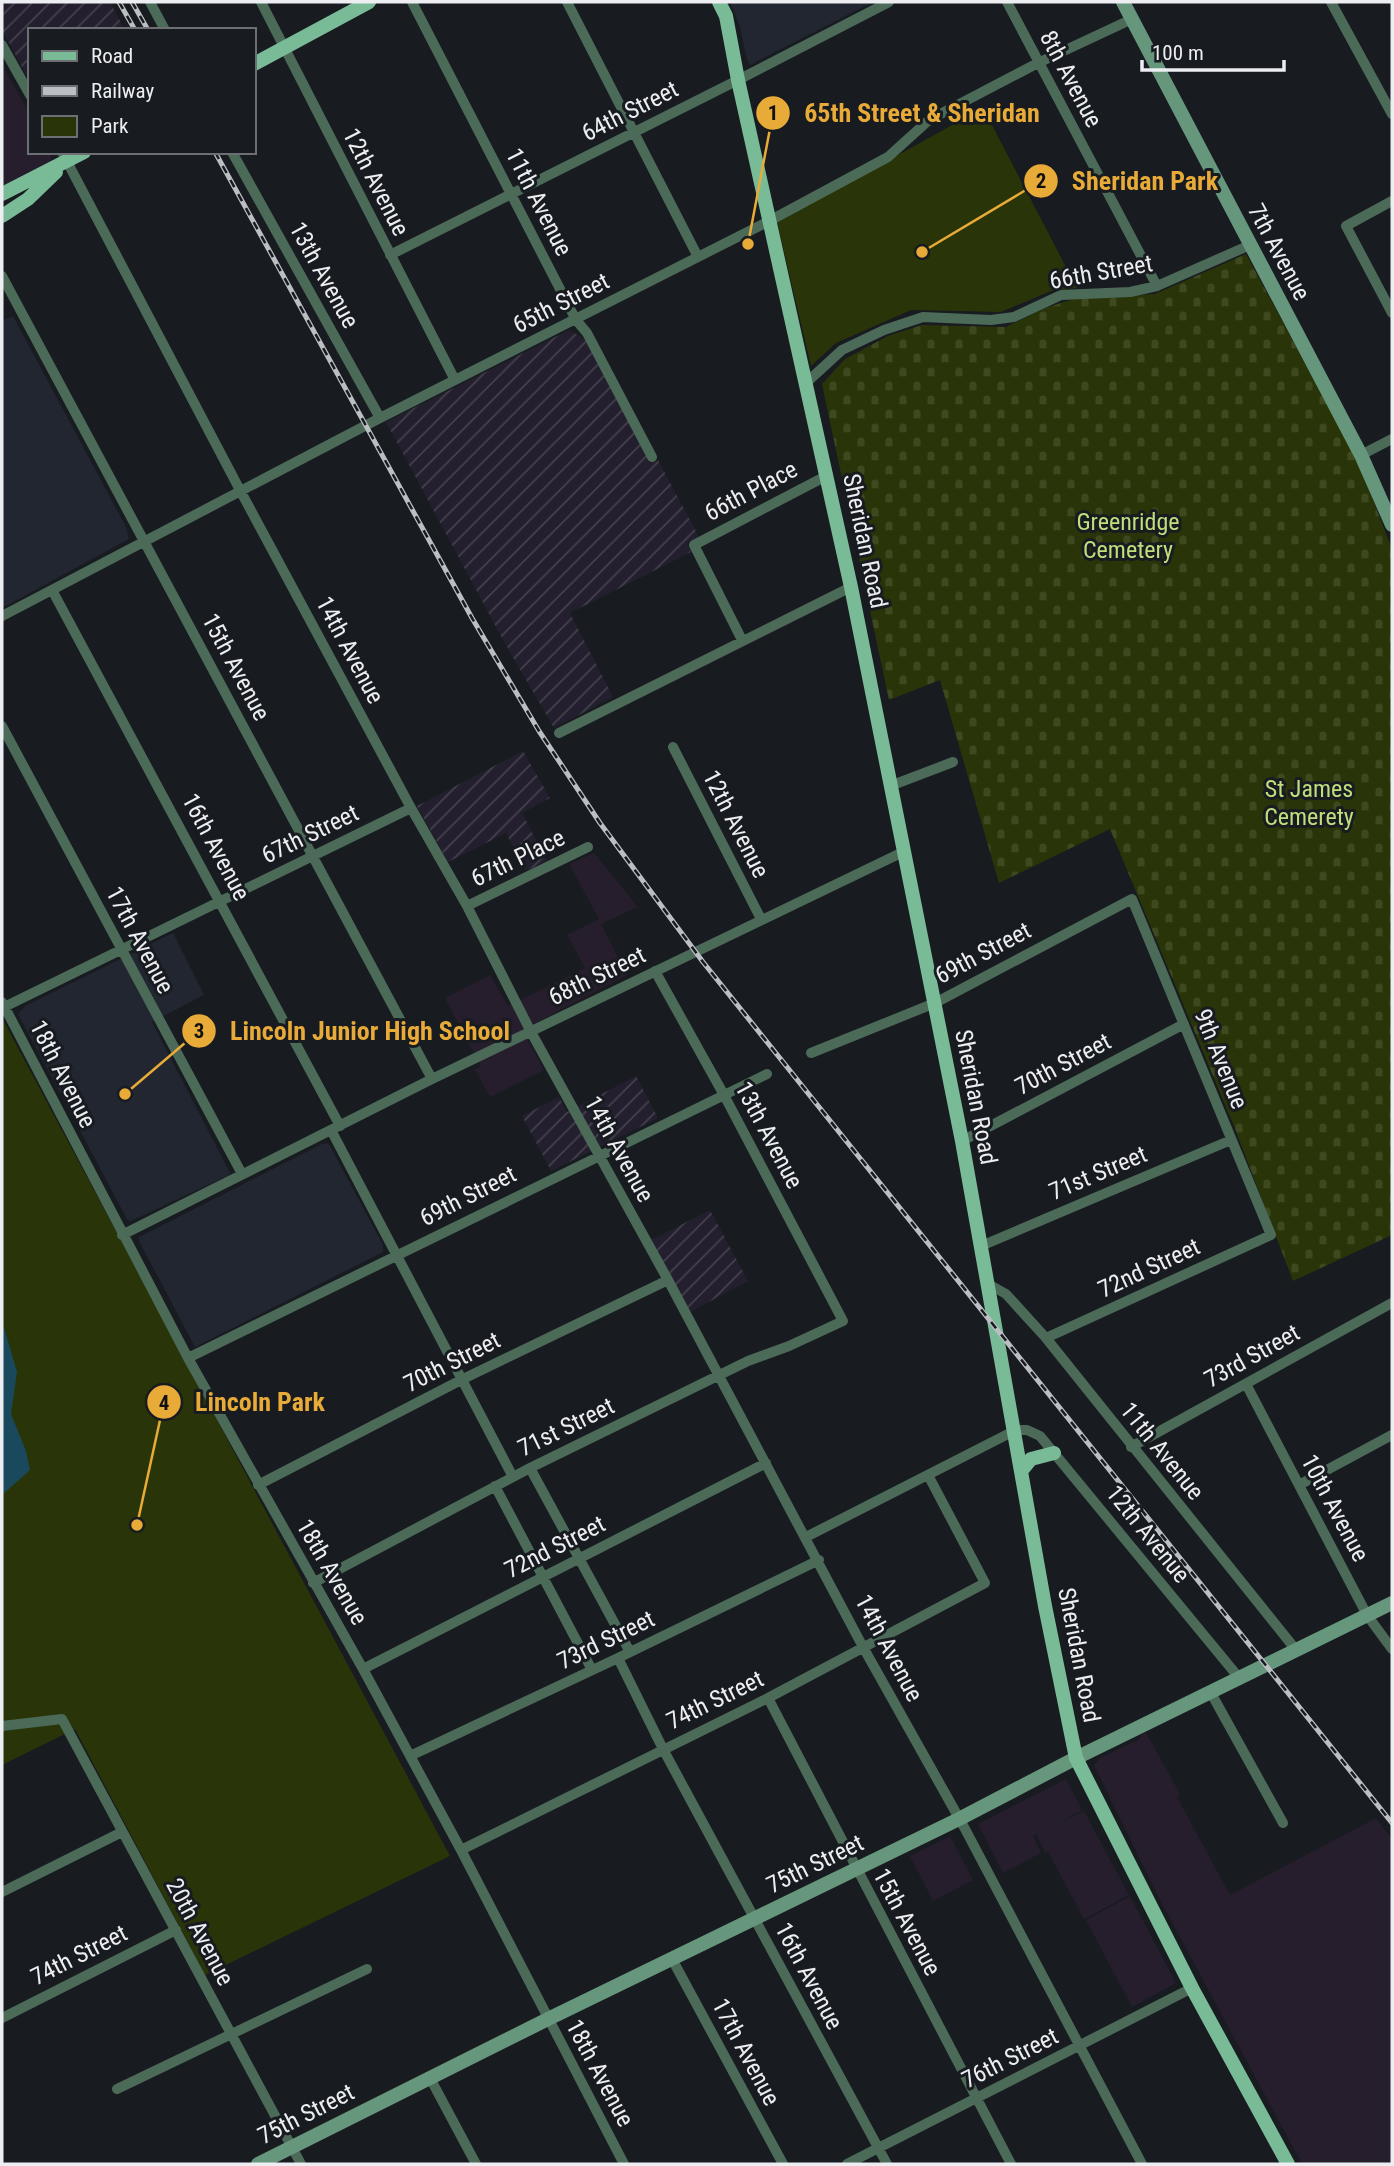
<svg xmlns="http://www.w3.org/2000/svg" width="1394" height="2166" viewBox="0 0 1394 2166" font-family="'Roboto Condensed',sans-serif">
<defs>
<pattern id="industrial-furrows" width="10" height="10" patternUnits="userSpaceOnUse" patternTransform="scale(1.75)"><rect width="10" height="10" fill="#241f2e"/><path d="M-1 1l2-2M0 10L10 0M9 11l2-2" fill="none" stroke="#44404d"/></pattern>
<pattern id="cemetery-stones" width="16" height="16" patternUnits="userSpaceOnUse" patternTransform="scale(1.75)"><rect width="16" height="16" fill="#293508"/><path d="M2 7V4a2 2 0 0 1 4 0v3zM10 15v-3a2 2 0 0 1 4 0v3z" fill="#3e4920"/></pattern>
</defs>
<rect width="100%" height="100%" fill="#181b20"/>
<path fill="#261e2d" d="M 2,64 L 30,115 L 30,152 L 50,152 L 52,161 L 2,188 Z
M 594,853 L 638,907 L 601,924 L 627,975 L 522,1030 L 544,1070 L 490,1097 L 475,1070 L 481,1066 L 445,998 L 490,975 L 508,1006 L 585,968 L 567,935 L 599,919 L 569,864 Z
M 1145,1731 L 1180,1794 L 1177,1797 L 1230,1895 L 1376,1818 L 1392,1839 L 1392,2164 L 1302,2164 L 1160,1900 L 1094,1765 L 1100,1758 L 1138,1740 Z
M 1066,1779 L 1082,1810 L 1062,1821 L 1084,1811 L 1129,1895 L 1084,1919 L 1048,1852 L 1045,1853 L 1036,1834 L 1033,1836 L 1041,1853 L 1003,1873 L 978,1824 Z
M 950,1836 L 973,1880 L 933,1901 L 910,1856 Z
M 1130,1896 L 1176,1983 L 1132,2007 L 1086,1920 Z"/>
<path fill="url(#industrial-furrows)" d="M 2,2 L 110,2 L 125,30 L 30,30 L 30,82 L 2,30 Z
M 569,330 L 583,338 L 590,346 L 650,462 L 658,460 L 699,537 L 687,543 L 691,552 L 570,613 L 613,697 L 554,728 L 503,640 L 386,422 Z
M 523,751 L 550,798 L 522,813 L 547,861 L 526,871 L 506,833 L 448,862 L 417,806 Z
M 636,1076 L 658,1118 L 551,1171 L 522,1116 L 559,1097 L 567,1112 Z
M 710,1210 L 748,1281 L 690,1312 L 651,1240 Z"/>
<path fill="#222630" d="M 730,2 L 873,2 L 750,65 L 747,60 L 740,27 Z
M 13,316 L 126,527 L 129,539 L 2,608 L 2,321 Z
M 173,933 L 204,995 L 152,1022 L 230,1173 L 227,1176 L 131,1221 L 127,1219 L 18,1014 L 25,1006 Z
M 327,1143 L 330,1146 L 383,1245 L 383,1252 L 195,1347 L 139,1241 L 139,1237 L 322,1144 Z"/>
<path fill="url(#cemetery-stones)" d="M 1246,254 L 1358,462 L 1392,549 L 1392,1235 L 1293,1281 L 1234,1126 L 1110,829 L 999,883 L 940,680 L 889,700 L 822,384 L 845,359 L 888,336 L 922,325 L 1006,327 L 1045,308 L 1077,298 L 1155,294 Z"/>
<path fill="#293508" d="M 983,108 L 1077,288 L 1051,291 L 1001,312 L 911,310 L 836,343 L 811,366 L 777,222 Z
M 2,1018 L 450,1856 L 205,1975 L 75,1729 L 2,1765 Z"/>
<path fill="#1a485c" d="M 2,1321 L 17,1372 L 11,1414 L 26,1451 L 30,1470 L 2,1495 Z"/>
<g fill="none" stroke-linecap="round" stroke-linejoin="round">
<path stroke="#4b6a58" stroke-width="10" d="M 150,2 L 165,30
M 261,2 L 455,380
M 412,2 L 576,320 L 587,333 L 652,457
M 567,2 L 698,257
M 1007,2 L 1157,286
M 1331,2 L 1392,114
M 2,45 L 30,95
M 62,152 L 241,492 L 411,808 L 467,906 L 531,1032 L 668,1280 L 863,1647 L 964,1827 L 1142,2164
M 232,152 L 380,418
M 1392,201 L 1346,226 L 1392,313
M 390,255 L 738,80 L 889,2
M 2,276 L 432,1079
M 807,382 L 842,350 L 884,330 L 923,317 L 991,320 L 1014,317 L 1061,295 L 1130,292 L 1157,286 L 1250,245
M 1361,455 L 1392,439
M 52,590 L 340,1126
M 2,616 L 380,418 L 771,220 L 888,157 L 929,120 L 1038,63 L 1132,19
M 742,640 L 694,545 L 828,475
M 2,726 L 242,1174
M 559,733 L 851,587
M 673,747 L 761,919
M 890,786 L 953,762
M 467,906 L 588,847
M 2,1002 L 188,1358 L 363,1669 L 461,1850 L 624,2164
M 2,1008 L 411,808
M 811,1053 L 935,1003 L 1132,899 L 1271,1235 L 1046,1338
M 331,1130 L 513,1477
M 962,1141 L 1184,1024
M 122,1235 L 432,1079 L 905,851
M 981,1246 L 1231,1140
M 990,1285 L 1006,1294 L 1046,1338 L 1296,1650
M 188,1358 L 767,1074
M 1246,1384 L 1367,1615 L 1392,1649
M 1131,1447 L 1392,1303
M 530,1468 L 630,1652
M 258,1485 L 463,1379 L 668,1280
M 1299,1485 L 1392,1435
M 495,1486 L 592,1670
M 806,1537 L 1016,1430 L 1027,1430 L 1040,1436 L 1240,1679
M 313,1583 L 530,1468 L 748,1361 L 789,1346 L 843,1321 L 724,1095 L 655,971
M 618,1658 L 663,1749 L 887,2164
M 363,1669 L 766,1463
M 1211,1693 L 1283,1823
M 768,1698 L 1011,2164
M 2,1726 L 62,1719 L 301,2164
M 410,1756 L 618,1658 L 819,1560
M 461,1850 L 768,1698 L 985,1583 L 928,1475
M 2,1892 L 122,1832
M 672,1959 L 783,2164
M 2,2018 L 176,1930
M 430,2078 L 476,2164
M 117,2089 L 367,1969
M 847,2164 L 1192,1988"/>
<path stroke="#66977c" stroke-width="14" d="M 1123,2 L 1361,455 L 1392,525
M 258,2164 L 548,2019 L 959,1819 L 1076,1758 L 1392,1603"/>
<path stroke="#7abb97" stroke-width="14" d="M 719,2 L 726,16 L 738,80 L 851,587 L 962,1141 L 1045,1606 L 1076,1758 L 1192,1988 L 1288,2164
M 254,64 L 369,2
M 2,194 L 84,152
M 2,216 L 28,199 L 56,172
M 1022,1470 L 1031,1459 L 1054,1453"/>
<defs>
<path id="rail" d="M 119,2 L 135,30
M 132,2 L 148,30
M 215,152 L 472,618 L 539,731 L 600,823 L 703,962 L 1392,1823"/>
</defs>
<use href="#rail" stroke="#bbbec2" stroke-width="5"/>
<use href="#rail" stroke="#181b20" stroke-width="2.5" stroke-dasharray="8" stroke-linecap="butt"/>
</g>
<g text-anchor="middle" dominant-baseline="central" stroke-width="6" stroke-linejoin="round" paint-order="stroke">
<g font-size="24" fill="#eceef2" stroke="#181b20">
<text transform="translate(1071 79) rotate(62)">8th Avenue</text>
<text transform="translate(630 111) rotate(-27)">64th Street</text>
<text transform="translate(376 182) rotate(63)">12th Avenue</text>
<text transform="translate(539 202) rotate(63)">11th Avenue</text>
<text transform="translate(1279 252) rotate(62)">7th Avenue</text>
<text transform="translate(1101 272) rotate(-10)">66th Street</text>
<text transform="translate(324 275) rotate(61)">13th Avenue</text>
<text transform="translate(561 303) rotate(-27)">65th Street</text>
<text transform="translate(751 491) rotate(-28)">66th Place</text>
<text transform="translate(865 541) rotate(78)">Sheridan Road</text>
<text transform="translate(350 650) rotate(62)">14th Avenue</text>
<text transform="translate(236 667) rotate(62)">15th Avenue</text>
<text transform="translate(736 824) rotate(63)">12th Avenue</text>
<text transform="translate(310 834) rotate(-26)">67th Street</text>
<text transform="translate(216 847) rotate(62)">16th Avenue</text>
<text transform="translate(518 858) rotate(-26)">67th Place</text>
<text transform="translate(140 940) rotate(62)">17th Avenue</text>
<text transform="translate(983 953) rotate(-28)">69th Street</text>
<text transform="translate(597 976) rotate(-26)">68th Street</text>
<text transform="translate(1221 1059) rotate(68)">9th Avenue</text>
<text transform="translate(1063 1064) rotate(-28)">70th Street</text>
<text transform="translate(63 1074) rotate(63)">18th Avenue</text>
<text transform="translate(976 1097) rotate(79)">Sheridan Road</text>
<text transform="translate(769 1135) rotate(62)">13th Avenue</text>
<text transform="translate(619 1149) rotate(61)">14th Avenue</text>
<text transform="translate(1098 1173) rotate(-23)">71st Street</text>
<text transform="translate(468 1196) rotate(-27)">69th Street</text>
<text transform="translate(1149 1268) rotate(-25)">72nd Street</text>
<text transform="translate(1252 1356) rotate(-29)">73rd Street</text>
<text transform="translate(452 1362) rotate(-27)">70th Street</text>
<text transform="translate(566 1427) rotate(-26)">71st Street</text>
<text transform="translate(1162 1451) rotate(51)">11th Avenue</text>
<text transform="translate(1335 1508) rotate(62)">10th Avenue</text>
<text transform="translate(1148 1534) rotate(51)">12th Avenue</text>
<text transform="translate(555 1547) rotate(-27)">72nd Street</text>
<text transform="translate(332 1572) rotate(60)">18th Avenue</text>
<text transform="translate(606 1640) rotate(-26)">73rd Street</text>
<text transform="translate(889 1648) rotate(62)">14th Avenue</text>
<text transform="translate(1079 1655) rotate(79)">Sheridan Road</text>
<text transform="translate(715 1700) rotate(-26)">74th Street</text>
<text transform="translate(815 1864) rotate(-26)">75th Street</text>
<text transform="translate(907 1922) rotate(62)">15th Avenue</text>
<text transform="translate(200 1932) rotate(62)">20th Avenue</text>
<text transform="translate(79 1955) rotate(-27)">74th Street</text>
<text transform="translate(809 1976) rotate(62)">16th Avenue</text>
<text transform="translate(746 2052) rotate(62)">17th Avenue</text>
<text transform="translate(1010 2058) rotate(-27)">76th Street</text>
<text transform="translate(600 2073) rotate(62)">18th Avenue</text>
<text transform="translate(306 2114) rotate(-27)">75th Street</text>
</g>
<g font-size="24" fill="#c0df7c" stroke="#181b20">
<text x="1128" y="522">Greenridge<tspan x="1128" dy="28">Cemetery</tspan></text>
<text x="1309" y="789">St James<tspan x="1309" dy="28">Cemerety</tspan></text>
</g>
</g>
<path fill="none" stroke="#e9ab38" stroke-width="2.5" d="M748 244L773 113M922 252L1041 181M125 1094L199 1031M137 1525L164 1402"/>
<g fill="#e9ab38" stroke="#181b20" stroke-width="2.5">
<circle cx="748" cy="244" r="7"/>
<circle cx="922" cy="252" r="7"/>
<circle cx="125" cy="1094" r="7"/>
<circle cx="137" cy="1525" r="7"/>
<circle cx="773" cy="113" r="18"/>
<circle cx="1041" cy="181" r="18"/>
<circle cx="199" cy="1031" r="18"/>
<circle cx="164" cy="1402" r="18"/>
</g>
<g font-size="21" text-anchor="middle" font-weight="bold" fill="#111">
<text x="773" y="120">1</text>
<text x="1041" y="188">2</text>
<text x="199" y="1038">3</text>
<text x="164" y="1410">4</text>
</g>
<g font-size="26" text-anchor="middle" font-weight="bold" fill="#e9ab38" stroke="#181b20" stroke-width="6" stroke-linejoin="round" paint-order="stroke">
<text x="922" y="122">65th Street &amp; Sheridan</text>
<text x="1145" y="190">Sheridan Park</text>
<text x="370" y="1040">Lincoln Junior High School</text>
<text x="260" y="1411">Lincoln Park</text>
</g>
<rect width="1394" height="2166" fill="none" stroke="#eceef2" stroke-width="7"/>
<rect x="28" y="28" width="228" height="126" fill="#181b20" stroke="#6d6f74" stroke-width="2"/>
<rect x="42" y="51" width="35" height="10" fill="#7abb97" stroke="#6d6f74" stroke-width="2"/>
<text x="91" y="63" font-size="21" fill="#eceef2">Road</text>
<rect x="42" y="86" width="35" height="10" fill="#bbbec2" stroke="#6d6f74" stroke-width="2"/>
<text x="91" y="98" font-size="21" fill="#eceef2">Railway</text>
<rect x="42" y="116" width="35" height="21" fill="#293508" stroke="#6d6f74" stroke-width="2"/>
<text x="91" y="133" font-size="21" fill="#eceef2">Park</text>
<path d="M1142 60v10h142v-10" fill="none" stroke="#eceef2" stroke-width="3.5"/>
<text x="1152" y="60" font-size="21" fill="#eceef2" stroke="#181b20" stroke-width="5" paint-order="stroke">100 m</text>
</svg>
